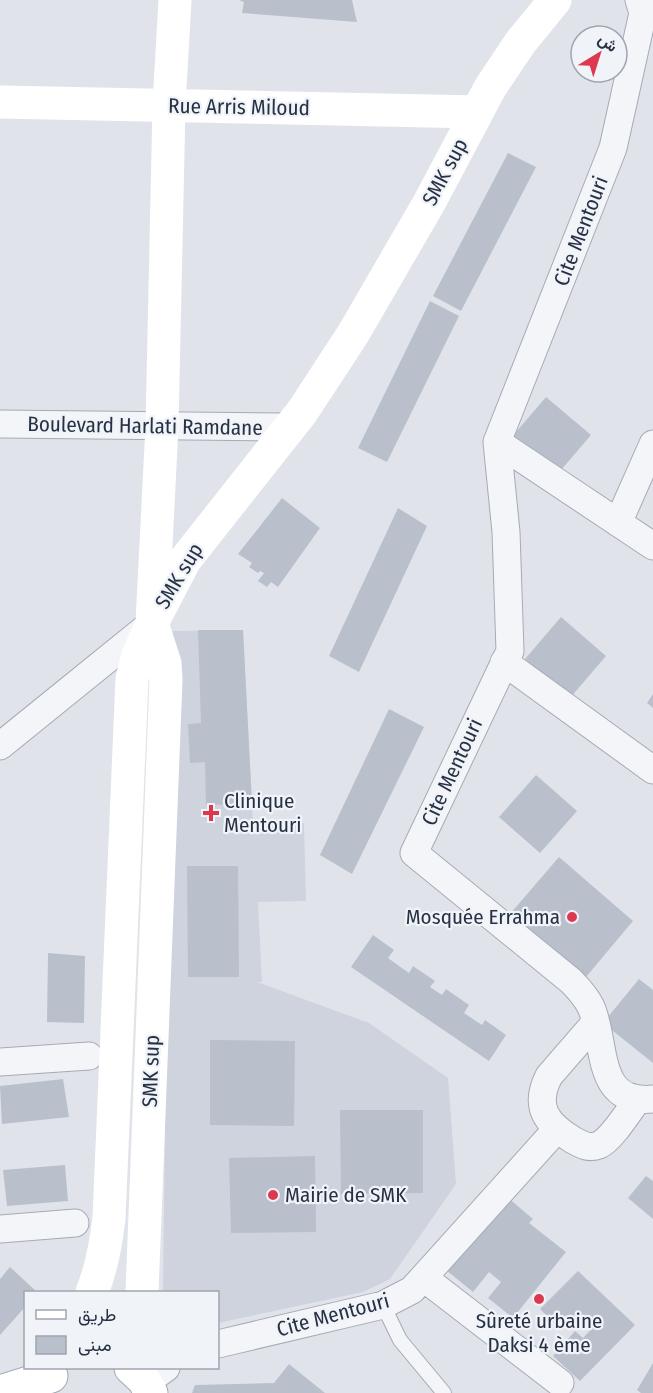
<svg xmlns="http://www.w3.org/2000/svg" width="653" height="1393" viewBox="0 0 653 1393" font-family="'Fira Sans Condensed',Vazirmatn,sans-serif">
<rect width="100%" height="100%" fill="#e0e4ea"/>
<path fill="#ced3dd" d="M 243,630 L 253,821 L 304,823 L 306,901 L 258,902 L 262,982 L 257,982 L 369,1023 L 448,1078 L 456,1184 L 390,1279 L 363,1292 L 218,1323 L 218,1292 L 163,1292 L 171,631 Z"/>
<path fill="#b9c0cb" d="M 239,0 L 352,0 L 357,22 L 242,13 L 244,2 Z
M 508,153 L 536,167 L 461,311 L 433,296 Z
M 430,301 L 459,316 L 387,462 L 358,448 Z
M 546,397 L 591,435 L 555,477 L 510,439 Z
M 282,498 L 320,528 L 278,587 L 271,582 L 267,587 L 258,581 L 264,573 L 260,571 L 258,573 L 249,567 L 252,563 L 238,554 Z
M 398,508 L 427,526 L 359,672 L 329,656 Z
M 561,617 L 606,656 L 570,698 L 525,659 Z
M 198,630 L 243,630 L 252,804 L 206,805 L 205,762 L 190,763 L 188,724 L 201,723 Z
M 653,694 L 653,708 L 647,703 Z
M 389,709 L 424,727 L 352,874 L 320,855 Z
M 536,775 L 577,811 L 540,853 L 499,817 Z
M 559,857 L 633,921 L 586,977 L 510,914 Z
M 187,866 L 238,866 L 239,977 L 188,977 Z
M 373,935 L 394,950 L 388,958 L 409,973 L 413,966 L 435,981 L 430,987 L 442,995 L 446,989 L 469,1005 L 464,1013 L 482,1025 L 485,1020 L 506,1035 L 489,1061 L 351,967 Z
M 48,953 L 85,956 L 84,1023 L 47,1022 Z
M 639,979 L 653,990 L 653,1063 L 603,1023 Z
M 210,1040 L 295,1041 L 294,1126 L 210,1125 Z
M 63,1079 L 69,1117 L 2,1124 L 0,1086 Z
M 340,1110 L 423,1110 L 423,1193 L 341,1194 Z
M 315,1156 L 316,1232 L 231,1233 L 229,1158 Z
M 65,1165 L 68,1201 L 7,1206 L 3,1170 Z
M 646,1176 L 653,1181 L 653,1219 L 628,1198 Z
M 506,1196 L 533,1219 L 529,1223 L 566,1252 L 513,1318 L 488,1298 L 501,1282 L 489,1272 L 473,1292 L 446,1270 Z
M 10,1267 L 37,1292 L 26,1292 L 26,1306 L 0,1335 L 0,1279 Z
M 578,1271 L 635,1325 L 580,1381 L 553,1356 L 575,1331 L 583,1338 L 594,1326 L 578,1312 L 560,1329 L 540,1309 Z
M 653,1363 L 653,1393 L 641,1393 L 637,1390 Z
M 289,1364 L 325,1393 L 192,1393 L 195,1385 L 274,1383 Z"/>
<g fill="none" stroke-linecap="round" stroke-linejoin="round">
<defs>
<path id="lane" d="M 383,1305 L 400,1340 L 444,1393"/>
<path id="street" d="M 639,0 L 643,13 L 613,148 L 497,442 L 506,532 L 510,651 L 414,853 L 571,981 C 579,989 586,997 591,1007 C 607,1043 594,1105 653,1099
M 0,424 L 290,427
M 497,442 L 653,546
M 618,523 L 653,444
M 504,662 L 653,770
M 0,746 L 152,623
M 595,1023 L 549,1076 C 533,1107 547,1124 573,1140 C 582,1145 589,1149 599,1145 C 612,1139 629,1111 638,1099
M 0,1062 L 89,1056
M 0,1229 L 75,1223
M 424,1278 L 560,1383
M 218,1344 L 383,1305 L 412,1290 L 556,1130
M 146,1382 L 166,1368"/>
<path id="primary" d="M 131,1368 L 144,1380 L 151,1393
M 0,1392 L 51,1376"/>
</defs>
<use href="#lane" stroke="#a5abb5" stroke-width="16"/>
<use href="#street" stroke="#a5abb5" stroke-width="29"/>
<use href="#primary" stroke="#9ea8b7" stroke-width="35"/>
<use href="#lane" stroke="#f3f5f8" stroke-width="14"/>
<use href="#street" stroke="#f3f5f8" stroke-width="27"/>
<path stroke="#fff" stroke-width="33" d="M 0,102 L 477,112
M 92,1292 C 102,1268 106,1244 109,1218 L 132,679 L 138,655 L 152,623 L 162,426 L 169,105 L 175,0
M 142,1292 L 166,680 L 165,663 L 152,623 L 185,560 L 302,412 L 353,334 L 429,203 L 490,88 L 520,43 L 555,0"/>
<use href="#primary" stroke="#fff" stroke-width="33"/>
</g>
<g fill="#dc3950" stroke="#f0f3f8" stroke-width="2">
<path d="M208 804h6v6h6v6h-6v6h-6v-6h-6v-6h6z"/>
<circle cx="572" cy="917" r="6"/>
<circle cx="273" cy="1195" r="6"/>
<circle cx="539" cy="1299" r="6"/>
</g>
<g text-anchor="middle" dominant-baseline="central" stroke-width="4.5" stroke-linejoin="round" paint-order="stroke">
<g font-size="21" fill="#273144" stroke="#f0f3f8">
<text transform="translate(239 107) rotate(1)">Rue Arris Miloud</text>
<text transform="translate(445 172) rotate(-62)">SMK sup</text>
<text transform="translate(581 231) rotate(-69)">Cite Mentouri</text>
<text transform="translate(145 426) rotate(1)">Boulevard Harlati Ramdane</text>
<text transform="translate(179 576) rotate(-59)">SMK sup</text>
<text transform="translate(452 772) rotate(-65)">Cite Mentouri</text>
<text transform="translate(151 1071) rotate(-88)">SMK sup</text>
<text transform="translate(333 1315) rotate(-15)">Cite Mentouri</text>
</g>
<g font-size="21" fill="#273144" stroke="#f0f3f8" text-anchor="start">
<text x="224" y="801">Clinique<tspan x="224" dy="24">Mentouri</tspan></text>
<text x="560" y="917" text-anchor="end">Mosquée Errahma</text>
<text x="285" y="1195">Mairie de SMK</text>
<text x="539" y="1321" text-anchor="middle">Sûreté urbaine<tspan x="539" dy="24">Daksi 4 ème</tspan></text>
</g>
</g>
<rect x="24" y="1291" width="195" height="78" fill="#f0f3f8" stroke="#a0a5b0" stroke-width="1.5"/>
<rect x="36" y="1310" width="30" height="9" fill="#ffffff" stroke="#a0a5b0" stroke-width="1.5"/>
<text x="78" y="1321" font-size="18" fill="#273144">طريق</text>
<rect x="36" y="1336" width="30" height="18" fill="#b9c0cb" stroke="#a0a5b0" stroke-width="1.5"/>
<text x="78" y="1351" font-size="18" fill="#273144">مبنى</text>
<g transform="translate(599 54) rotate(38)"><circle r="28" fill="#f0f3f8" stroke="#a0a5b0" stroke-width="1.5"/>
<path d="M0-4.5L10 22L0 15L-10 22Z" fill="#dc3950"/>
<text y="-9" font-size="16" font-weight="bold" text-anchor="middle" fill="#273144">ش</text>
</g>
</svg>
